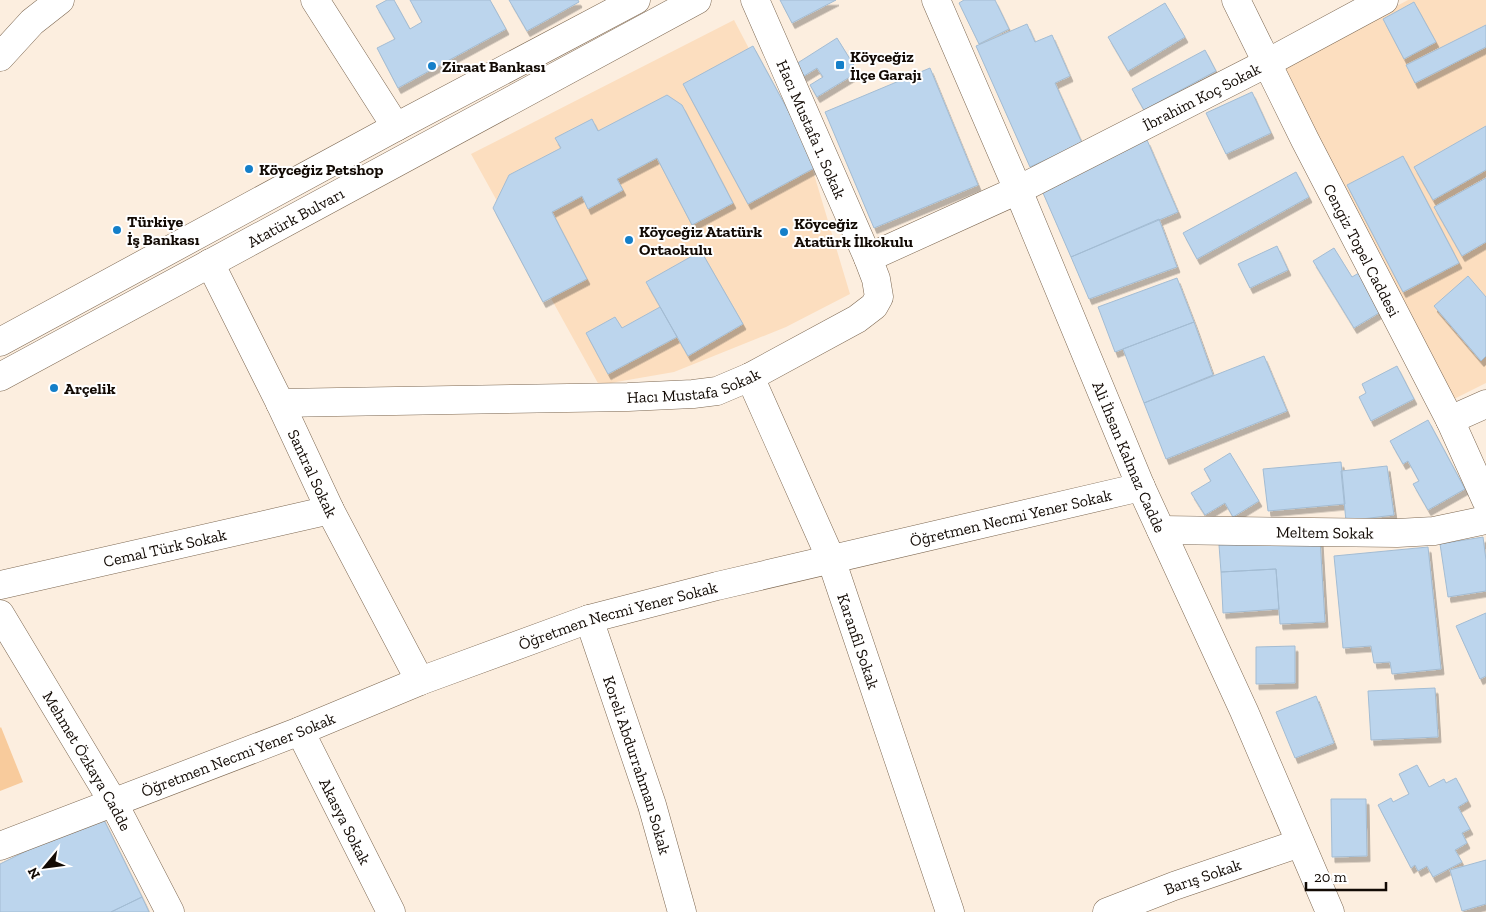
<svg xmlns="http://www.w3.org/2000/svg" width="1486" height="912" viewBox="0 0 1486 912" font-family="'Zilla Slab',serif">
<defs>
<filter id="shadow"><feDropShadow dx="3" dy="5.5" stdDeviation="0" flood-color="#0004"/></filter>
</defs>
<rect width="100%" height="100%" fill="#fceedf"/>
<path fill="#fcdebf" d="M 1408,0 L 1486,0 L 1486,383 L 1452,400 L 1280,68 Z
M 734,20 L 813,171 L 850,294 L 786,327 L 674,372 L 599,385 L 471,154 Z"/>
<path fill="#f8cb9c" d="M 1,727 L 23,782 L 0,791 L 0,728 Z"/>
<path fill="#bcd5ed" stroke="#a3bcd3" filter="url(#shadow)" d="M 387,0 L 394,0 L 410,29 L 422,22 L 410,0 L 490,0 L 506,29 L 398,88 L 377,48 L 395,39 L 376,6 Z
M 509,0 L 578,0 L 579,2 L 527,31 Z
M 780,0 L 836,0 L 792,23 Z
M 964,0 L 995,0 L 1009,29 L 979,44 L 959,3 Z
M 1414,2 L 1436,42 L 1404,59 L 1383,19 Z
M 1165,3 L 1185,37 L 1128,71 L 1108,37 Z
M 1027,24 L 1035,42 L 1052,35 L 1070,76 L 1055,83 L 1082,143 L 1030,167 L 976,46 Z
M 1486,25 L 1486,47 L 1415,83 L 1406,65 Z
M 837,38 L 858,72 L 817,97 L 810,85 L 823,77 L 817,68 L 804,76 L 796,64 Z
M 753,46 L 818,166 L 748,204 L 683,84 Z
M 1205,50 L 1216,71 L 1144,110 L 1132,89 Z
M 930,68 L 978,185 L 874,228 L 825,112 Z
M 1252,92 L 1271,133 L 1226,154 L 1206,113 Z
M 667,95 L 682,105 L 733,203 L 692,225 L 657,158 L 617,179 L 623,190 L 588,209 L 582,196 L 552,212 L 587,279 L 543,302 L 493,208 L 509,175 L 561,148 L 555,138 L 592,119 L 598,131 Z
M 1486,126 L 1486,170 L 1433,200 L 1414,167 Z
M 1147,140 L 1178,212 L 1071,257 L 1040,186 Z
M 1403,156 L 1459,263 L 1403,292 L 1347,185 Z
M 1296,172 L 1309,197 L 1197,259 L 1183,233 Z
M 1486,178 L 1486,242 L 1462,256 L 1434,207 Z
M 1159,219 L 1177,267 L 1089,299 L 1071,257 Z
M 1277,246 L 1288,270 L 1250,288 L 1238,264 Z
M 1334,248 L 1352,277 L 1364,270 L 1387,308 L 1354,328 L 1313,261 Z
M 701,251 L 743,324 L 688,356 L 646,282 Z
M 1468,276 L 1486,297 L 1486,356 L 1481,361 L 1434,306 Z
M 1177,278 L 1194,322 L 1115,352 L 1098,307 Z
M 660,307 L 677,337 L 608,374 L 586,333 L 615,317 L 622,328 Z
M 1194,322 L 1213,375 L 1144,403 L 1123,349 Z
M 1264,356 L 1287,411 L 1166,459 L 1144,403 Z
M 1397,366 L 1414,399 L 1371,421 L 1359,397 L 1366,393 L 1362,384 Z
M 1428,420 L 1465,489 L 1428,510 L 1413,484 L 1419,481 L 1408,461 L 1403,464 L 1390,441 Z
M 1230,453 L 1259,501 L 1233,517 L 1225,503 L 1205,515 L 1191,493 L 1211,481 L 1204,469 Z
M 1341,462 L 1345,504 L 1268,511 L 1263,469 Z
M 1387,466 L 1394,515 L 1346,521 L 1341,471 Z
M 1483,537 L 1486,560 L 1486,591 L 1448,597 L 1440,544 Z
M 1320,539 L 1325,622 L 1280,624 L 1276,569 L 1221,572 L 1219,545 Z
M 1428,547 L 1441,669 L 1392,674 L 1390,662 L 1374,663 L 1371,646 L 1343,648 L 1334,556 Z
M 1276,569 L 1279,609 L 1223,613 L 1221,572 Z
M 1486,613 L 1486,676 L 1480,679 L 1456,626 Z
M 1295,646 L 1295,683 L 1256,684 L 1256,647 Z
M 1435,688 L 1438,737 L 1371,740 L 1368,691 Z
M 1316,696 L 1334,743 L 1295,758 L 1276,712 Z
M 1417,765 L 1429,787 L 1444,779 L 1446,783 L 1456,778 L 1468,801 L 1458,807 L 1470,829 L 1462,833 L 1467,843 L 1455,850 L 1462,862 L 1433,877 L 1427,866 L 1418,871 L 1415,865 L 1411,868 L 1378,805 L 1391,798 L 1393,802 L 1409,794 L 1399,774 Z
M 1331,799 L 1366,799 L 1367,856 L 1332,857 Z
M 101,814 L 142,897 L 111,912 L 0,912 L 0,864 Z
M 1486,860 L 1486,904 L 1462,911 L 1450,870 Z
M 142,897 L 149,912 L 111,912 Z"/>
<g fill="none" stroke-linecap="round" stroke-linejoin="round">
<defs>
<g id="minor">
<path d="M 315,0 L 396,127"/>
<path id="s1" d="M 755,0 L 868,258"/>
<path id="s2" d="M 936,0 L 1018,190 L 1141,487 L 1244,711 L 1330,912"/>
<path id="s3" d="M 1236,0 L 1305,140 L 1450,420 L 1486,500"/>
<path d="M 0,57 L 32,22 L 60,0"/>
<path id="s4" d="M 210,263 L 280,403 L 330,510 L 420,681"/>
<path id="s5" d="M 750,377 L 831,559 L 950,912"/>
<path id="s6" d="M 280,403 L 628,397 L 693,394 L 717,391 L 750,377 L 857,319 L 874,306 L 879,297 L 876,279 L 868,258 L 1018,190 L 1267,63 L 1384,0"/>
<path d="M 1450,420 L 1486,404"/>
<path id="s7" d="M 1161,530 L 1397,533 L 1434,531 L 1486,520"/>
<path id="s8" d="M 0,585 L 330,510"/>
<path id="s9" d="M 0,614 L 113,802 L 170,912"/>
<path id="s10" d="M 589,619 L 652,805 L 682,912"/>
<path id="s11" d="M 300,731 L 391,912"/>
<path id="s12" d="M 0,846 L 300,731 L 420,681 L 589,619 L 717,586 L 1141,487"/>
<path id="s13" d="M 1107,912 L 1174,886 L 1300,843"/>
</g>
<g id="major">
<path d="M 0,342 L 396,127 L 636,0"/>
<path id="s14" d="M 0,377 L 697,0"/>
</g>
</defs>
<use href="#minor" stroke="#7d6852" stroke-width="29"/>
<use href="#major" stroke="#7d6852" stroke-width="29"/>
<use href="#minor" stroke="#fff" stroke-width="28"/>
<use href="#major" stroke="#fff" stroke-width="28"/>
</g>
<g fill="#147fc9" stroke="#fff" stroke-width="2">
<rect x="835" y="60" width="10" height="10" rx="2.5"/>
<circle cx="432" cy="66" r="5"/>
<circle cx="249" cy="169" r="5"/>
<circle cx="117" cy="230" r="5"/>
<circle cx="784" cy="232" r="5"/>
<circle cx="629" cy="240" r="5"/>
<circle cx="54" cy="388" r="5"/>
</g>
<g text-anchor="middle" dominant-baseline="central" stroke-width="4" stroke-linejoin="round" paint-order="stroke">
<g font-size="16" font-weight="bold" fill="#120a04" stroke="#fff" text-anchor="start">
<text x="850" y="56">Köyceğiz<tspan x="850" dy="18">İlçe Garajı</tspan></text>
<text x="442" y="66">Ziraat Bankası</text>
<text x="259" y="169">Köyceğiz Petshop</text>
<text x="127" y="221">Türkiye<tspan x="127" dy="18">İş Bankası</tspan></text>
<text x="794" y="223">Köyceğiz<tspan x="794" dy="18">Atatürk İlkokulu</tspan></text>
<text x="639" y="231">Köyceğiz Atatürk<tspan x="639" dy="18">Ortaokulu</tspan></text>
<text x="64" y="388">Arçelik</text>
</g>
<g font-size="16" fill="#120a04" stroke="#fff">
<text stroke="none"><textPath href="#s6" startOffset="1038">İbrahim Koç Sokak</textPath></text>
<text stroke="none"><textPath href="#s1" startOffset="141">Hacı Mustafa 1. Sokak</textPath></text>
<text stroke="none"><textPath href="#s14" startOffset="336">Atatürk Bulvarı</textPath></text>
<text stroke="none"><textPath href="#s3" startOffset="280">Cengiz Topel Caddesi</textPath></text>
<text stroke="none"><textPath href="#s6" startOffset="415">Hacı Mustafa Sokak</textPath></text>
<text stroke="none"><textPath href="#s2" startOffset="496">Ali İhsan Kalmaz Cadde</textPath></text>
<text stroke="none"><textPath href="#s4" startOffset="234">Santral Sokak</textPath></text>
<text stroke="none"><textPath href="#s12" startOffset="1065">Öğretmen Necmi Yener Sokak</textPath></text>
<text stroke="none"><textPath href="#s7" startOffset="164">Meltem Sokak</textPath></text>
<text stroke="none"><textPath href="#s8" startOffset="169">Cemal Türk Sokak</textPath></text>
<text stroke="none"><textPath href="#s12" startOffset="660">Öğretmen Necmi Yener Sokak</textPath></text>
<text stroke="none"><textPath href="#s5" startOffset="286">Karanfil Sokak</textPath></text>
<text stroke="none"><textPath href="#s12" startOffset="255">Öğretmen Necmi Yener Sokak</textPath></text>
<text stroke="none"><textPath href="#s9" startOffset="171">Mehmet Özkaya Cadde</textPath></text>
<text stroke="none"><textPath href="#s10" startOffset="154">Koreli Abdurrahman Sokak</textPath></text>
<text stroke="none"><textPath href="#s11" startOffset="101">Akasya Sokak</textPath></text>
<text stroke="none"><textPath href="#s13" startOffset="102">Barış Sokak</textPath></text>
</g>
</g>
<g transform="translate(45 867) rotate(241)" stroke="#ffffff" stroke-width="4" paint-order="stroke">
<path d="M0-4L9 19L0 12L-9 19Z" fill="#120a04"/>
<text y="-8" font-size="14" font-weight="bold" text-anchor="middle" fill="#120a04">N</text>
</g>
<path d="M1306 882v8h80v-8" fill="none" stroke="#120a04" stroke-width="2.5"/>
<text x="1314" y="882" font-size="15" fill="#120a04" stroke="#ffffff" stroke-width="4" paint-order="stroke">20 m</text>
</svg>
